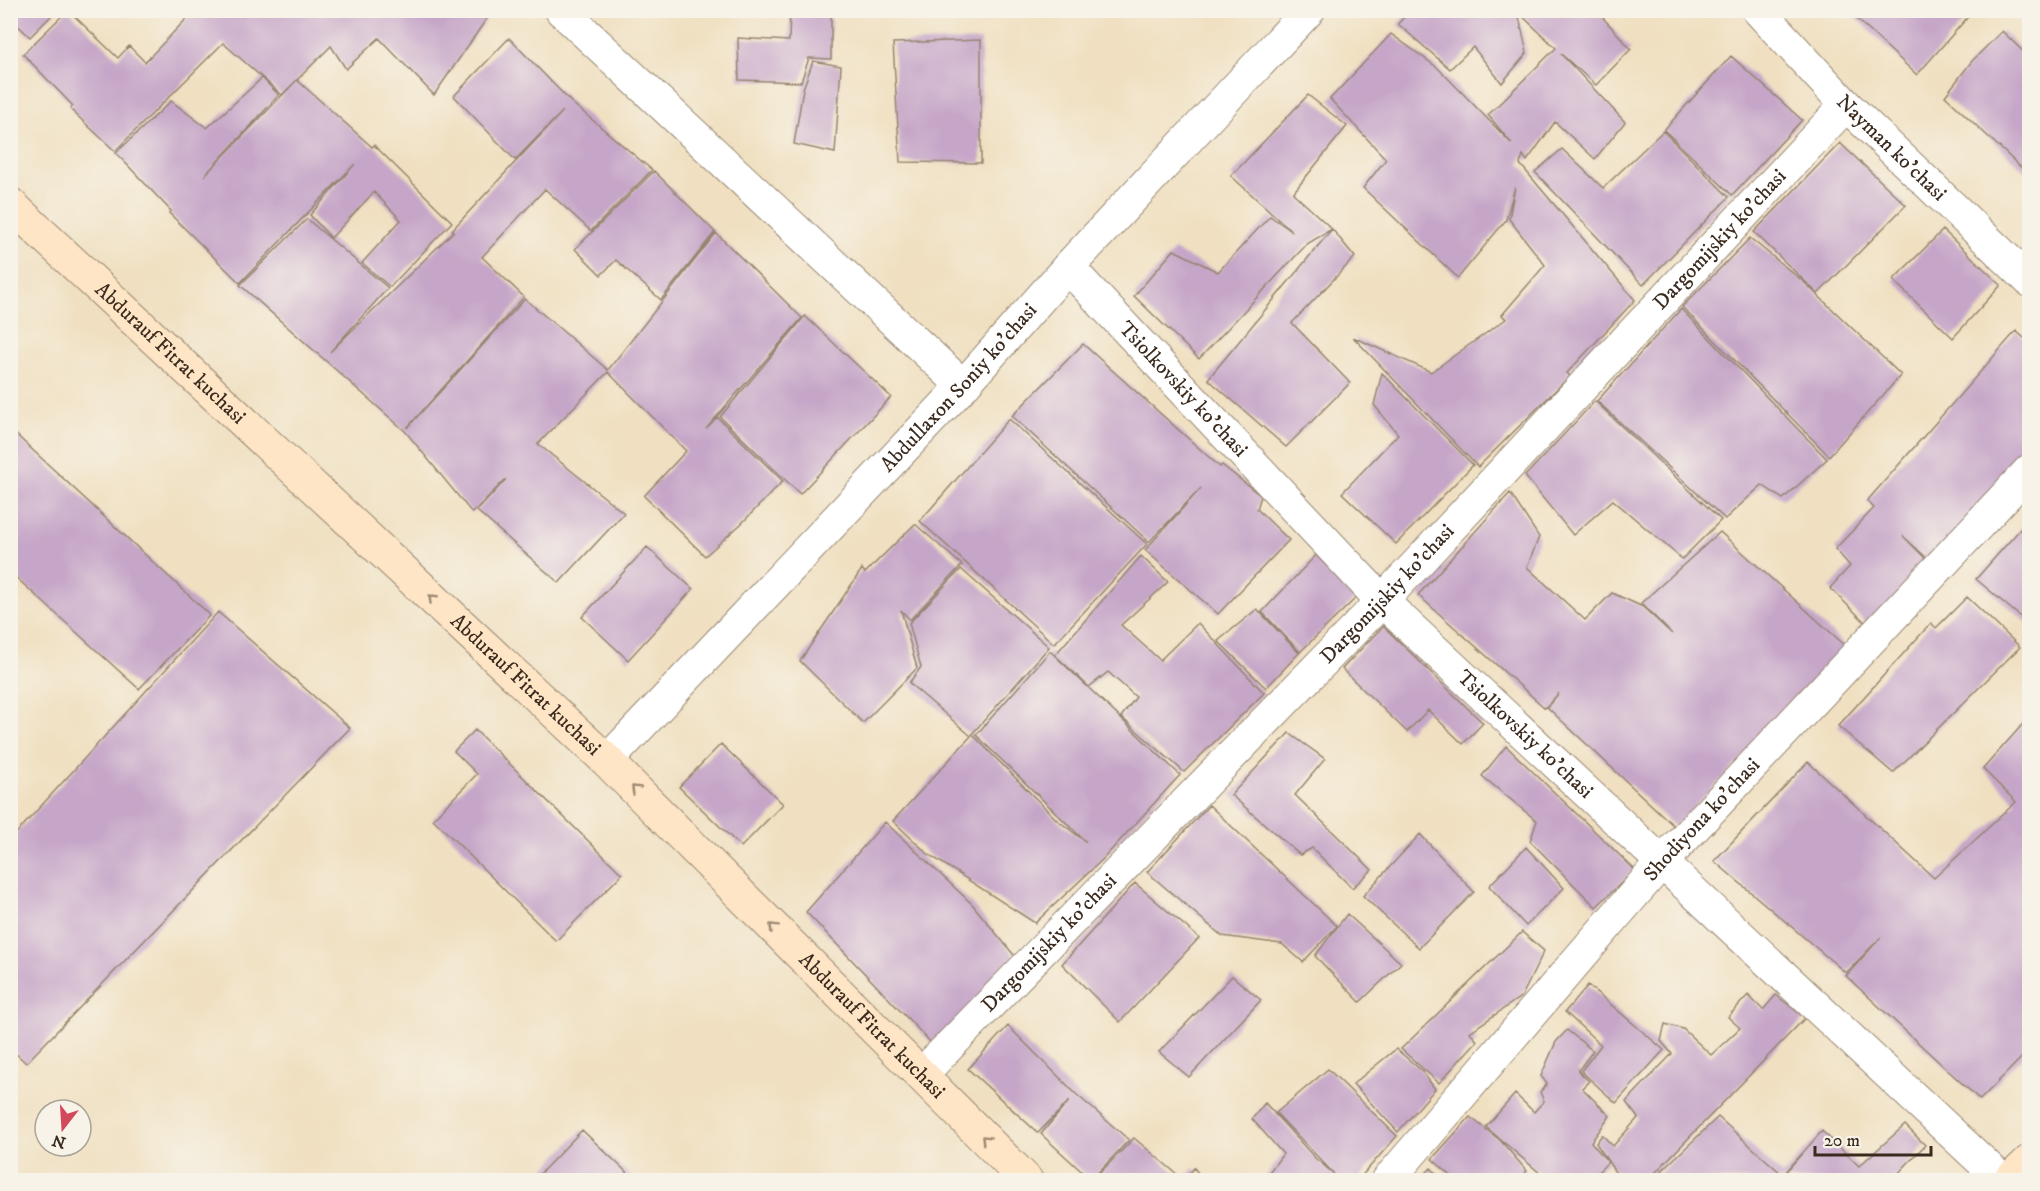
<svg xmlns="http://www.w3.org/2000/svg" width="2040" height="1191" viewBox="0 0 2040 1191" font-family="'IM FELL DW Pica',serif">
<rect width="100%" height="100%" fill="#f7f3e8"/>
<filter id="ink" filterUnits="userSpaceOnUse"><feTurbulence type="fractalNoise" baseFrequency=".0167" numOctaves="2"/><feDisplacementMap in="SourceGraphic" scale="12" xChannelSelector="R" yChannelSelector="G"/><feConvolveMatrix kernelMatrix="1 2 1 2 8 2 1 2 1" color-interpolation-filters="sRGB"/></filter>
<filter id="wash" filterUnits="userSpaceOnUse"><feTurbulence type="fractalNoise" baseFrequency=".008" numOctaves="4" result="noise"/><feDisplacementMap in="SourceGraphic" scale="24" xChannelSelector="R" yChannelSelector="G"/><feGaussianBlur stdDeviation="1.35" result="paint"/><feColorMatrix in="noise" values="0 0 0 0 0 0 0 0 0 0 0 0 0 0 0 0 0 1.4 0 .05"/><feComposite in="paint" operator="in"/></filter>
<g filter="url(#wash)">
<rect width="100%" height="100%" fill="#f0e0c1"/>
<g id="blocks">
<path fill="#c6a6c8" d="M 10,10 L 57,10 L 30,37 L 10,18 Z
M 68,10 L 118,58 L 129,46 L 145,62 L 195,10 L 238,10 L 243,16 L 249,10 L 486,10 L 490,14 L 434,95 L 379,38 L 346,69 L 331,46 L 282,95 L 223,43 L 115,151 L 70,109 L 73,106 L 23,54 Z
M 790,10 L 831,10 L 831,59 L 809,58 L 801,82 L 739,80 L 738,38 L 789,41 Z
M 1410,10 L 1596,10 L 1631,49 L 1596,85 L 1561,54 L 1625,122 L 1595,159 L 1555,122 L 1527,161 L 1523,155 L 1520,164 L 1635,300 L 1567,373 L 1570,376 L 1478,467 L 1353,337 L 1431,372 L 1506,319 L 1502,315 L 1545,265 L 1509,219 L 1515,187 L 1506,220 L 1458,278 L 1363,188 L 1386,159 L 1330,99 L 1391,34 L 1438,68 L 1512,144 L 1488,115 L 1556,48 L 1518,12 L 1527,53 L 1502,83 L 1473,47 L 1450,69 L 1398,24 Z
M 1847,10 L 1974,10 L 1917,75 Z
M 2002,31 L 2030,58 L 2030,176 L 1945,96 L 1972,61 Z
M 509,38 L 571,102 L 652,170 L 591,231 L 545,189 L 482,257 L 524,297 L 407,428 L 525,299 L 608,370 L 716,233 L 802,318 L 706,429 L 717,417 L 783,481 L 741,524 L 705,556 L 644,496 L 686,451 L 608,372 L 538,444 L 624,513 L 559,583 L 477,511 L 506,479 L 472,513 L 405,431 L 240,285 L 307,219 L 388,288 L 330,352 L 454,231 L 452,230 L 563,111 L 515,160 L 454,96 Z
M 981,40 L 981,163 L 900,162 L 893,43 Z
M 1731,56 L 1802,120 L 1732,195 L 1664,130 Z
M 813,61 L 841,66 L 835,153 L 794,144 L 803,89 Z
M 262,78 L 279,95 L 204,176 L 297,80 L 372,147 L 374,145 L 452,222 L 390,287 L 362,263 L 401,220 L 374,192 L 331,238 L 310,215 L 355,164 L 240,283 L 169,213 L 171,211 L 116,153 L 171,101 L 207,128 Z
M 1308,95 L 1347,126 L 1293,193 L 1332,229 L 1355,257 L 1292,323 L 1350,383 L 1286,447 L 1208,379 L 1332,229 L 1307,244 L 1199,359 L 1134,296 L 1174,250 L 1218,272 L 1270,216 L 1293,232 L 1231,176 Z
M 1663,131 L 1729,197 L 1643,285 L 1535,172 L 1562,149 L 1603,188 Z
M 1840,143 L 1906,205 L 1818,294 L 1754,232 Z
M 654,171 L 715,232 L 661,300 L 616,260 L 601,275 L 575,249 Z
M 1943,230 L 2001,285 L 1953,338 L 1893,280 Z
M 1750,238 L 1805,283 L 1901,375 L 1829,456 L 1682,307 Z
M 1681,309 L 1827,459 L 1783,499 L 1762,485 L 1725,519 L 1597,401 Z
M 805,316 L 891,397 L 800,494 L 720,417 Z
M 2016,331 L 2030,343 L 2030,456 L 1931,562 L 1903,536 L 1932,565 L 1868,625 L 1830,588 L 1850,566 L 1835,549 L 1874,508 L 1867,501 Z
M 1083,344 L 1220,467 L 1222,465 L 1261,496 L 1257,509 L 1289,540 L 1218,614 L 1145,550 L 1201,488 L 1149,542 L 1012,416 Z
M 1382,373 L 1473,465 L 1396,544 L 1342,493 L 1398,434 L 1374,405 Z
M 1595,401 L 1721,520 L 1682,559 L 1613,500 L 1573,535 L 1525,476 Z
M 1009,419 L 1147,544 L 1054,644 L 920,521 Z
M 10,429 L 210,615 L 139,689 L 10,572 Z
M 1510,493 L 1539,537 L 1527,567 L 1585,620 L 1612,593 L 1643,607 L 1672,634 L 1641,603 L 1720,532 L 1849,649 L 1675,827 L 1547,707 L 1559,693 L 1545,708 L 1418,595 Z
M 2030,518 L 2030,625 L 1976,579 Z
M 915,524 L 962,565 L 910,620 L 901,610 L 917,668 L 863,723 L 800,661 L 862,569 L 865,573 Z
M 647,547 L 693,589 L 628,660 L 582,617 Z
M 1316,555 L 1357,597 L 1300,652 L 1262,612 Z
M 1141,556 L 1168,582 L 1121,625 L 1160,660 L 1198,623 L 1264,693 L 1184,772 L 1121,717 L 1136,697 L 1108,672 L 1089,687 L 1055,655 Z
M 961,569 L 1049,647 L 972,734 L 1057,820 L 1086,842 L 976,735 L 1050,651 L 1180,775 L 1103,859 L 1035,923 L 928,854 L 893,821 L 971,736 L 909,683 L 921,667 L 909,623 Z
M 1967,597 L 2020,647 L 1893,773 L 1838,726 L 1931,623 L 1936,628 Z
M 1257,609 L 1299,653 L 1266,688 L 1218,641 Z
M 218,612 L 350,728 L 26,1063 L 10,1048 L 10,840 Z
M 1383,626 L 1483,723 L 1463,744 L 1428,710 L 1407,732 L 1342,669 Z
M 2030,716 L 2030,1049 L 1980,1100 L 1846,976 L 1881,937 L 1846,973 L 1714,861 L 1808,762 L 1934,878 L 2016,802 L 1983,769 Z
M 475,730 L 622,874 L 556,941 L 433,819 L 477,774 L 454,751 Z
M 1289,733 L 1325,759 L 1295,795 L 1372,870 L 1352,888 L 1312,848 L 1300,855 L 1231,795 Z
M 721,744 L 783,804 L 741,847 L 679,787 Z
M 1506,746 L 1635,870 L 1596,907 L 1530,841 L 1537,821 L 1482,776 Z
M 1209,805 L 1337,926 L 1303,962 L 1282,944 L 1222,936 L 1147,872 Z
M 885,822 L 972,904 L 1018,960 L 934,1046 L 806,912 Z
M 1420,834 L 1474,892 L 1419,948 L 1363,896 Z
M 1526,847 L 1564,888 L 1526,926 L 1489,886 Z
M 1135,883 L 1199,938 L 1120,1022 L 1062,964 Z
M 1347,914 L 1401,963 L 1360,1002 L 1315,956 Z
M 1522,932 L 1544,951 L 1522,996 L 1470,1032 L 1477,1041 L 1439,1083 L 1401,1049 Z
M 1232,976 L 1261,1000 L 1189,1077 L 1159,1052 Z
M 1588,985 L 1664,1050 L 1616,1103 L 1581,1071 L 1601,1045 L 1565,1012 Z
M 1748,995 L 1763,1010 L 1776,995 L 1805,1018 L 1648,1180 L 1624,1180 L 1617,1175 L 1596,1143 L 1602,1135 L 1613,1146 L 1638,1118 L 1626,1102 L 1672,1054 L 1661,1041 L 1665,1024 L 1683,1029 L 1711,1055 L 1740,1028 L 1728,1017 Z
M 1008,1026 L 1076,1094 L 1129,1140 L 1091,1180 L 1041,1134 L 1070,1100 L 1038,1133 L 968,1069 Z
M 1567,1030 L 1593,1051 L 1578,1071 L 1589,1081 L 1582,1088 L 1610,1116 L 1591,1142 L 1608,1162 L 1590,1180 L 1548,1180 L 1486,1127 L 1515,1094 L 1534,1112 L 1544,1101 L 1540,1092 L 1547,1084 L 1541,1076 L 1556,1042 Z
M 1396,1049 L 1421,1070 L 1435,1089 L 1398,1132 L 1353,1084 Z
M 1328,1069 L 1397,1136 L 1358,1180 L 1263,1180 L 1283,1154 L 1252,1119 L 1265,1103 L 1315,1158 L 1334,1174 L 1276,1113 Z
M 1470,1117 L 1500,1140 L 1527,1171 L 1519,1180 L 1456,1180 L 1432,1159 Z
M 1718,1117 L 1783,1175 L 1822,1131 L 1859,1166 L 1905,1125 L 1925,1145 L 1892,1180 L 1652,1180 Z
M 582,1130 L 635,1180 L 534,1180 Z
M 1134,1138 L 1184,1180 L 1194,1168 L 1204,1180 L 1093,1180 Z
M 1431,1168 L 1443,1180 L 1419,1180 Z"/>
</g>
</g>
<g filter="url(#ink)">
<use href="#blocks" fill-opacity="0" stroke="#968570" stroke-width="1.5"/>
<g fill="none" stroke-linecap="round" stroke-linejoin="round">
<defs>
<g id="street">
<path d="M 561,10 L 963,386"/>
<path id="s1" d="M 1758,10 L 1846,105 L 2030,281"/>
<path id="s2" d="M 1068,267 L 1382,601 L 2002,1180"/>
<path id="s3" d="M 607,761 L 963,386 L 1068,267 L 1309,10"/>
<path id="s4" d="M 921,1075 L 1382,601 L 1846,105"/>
<path id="s5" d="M 1388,1180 L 1661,863 L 2030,470"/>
</g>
<g id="secondary">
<path id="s6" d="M 10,204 L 607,761 L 1026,1180"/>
<path d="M 2010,1180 L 2030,1161"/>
</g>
</defs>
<use href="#street" stroke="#968570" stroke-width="34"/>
<use href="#secondary" stroke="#968570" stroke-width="35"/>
<use href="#street" stroke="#fff" stroke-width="32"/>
<use href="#secondary" stroke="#fde5c5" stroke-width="33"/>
</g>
<defs><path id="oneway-chevron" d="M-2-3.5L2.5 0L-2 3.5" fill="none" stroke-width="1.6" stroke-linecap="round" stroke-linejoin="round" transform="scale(1.5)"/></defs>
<g stroke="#9c8872">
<use href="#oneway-chevron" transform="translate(432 598) rotate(-137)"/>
<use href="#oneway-chevron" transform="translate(635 789) rotate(-135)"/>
<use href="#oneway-chevron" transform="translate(773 927) rotate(-135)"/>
<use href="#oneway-chevron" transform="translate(985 1139) rotate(-135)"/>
</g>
</g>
<g text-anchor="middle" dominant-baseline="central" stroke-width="6" stroke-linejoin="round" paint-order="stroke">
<g font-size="21" fill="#3b2a1e" stroke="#f7f3e8">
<text stroke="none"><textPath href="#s1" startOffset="192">Nayman ko'chasi</textPath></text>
<text stroke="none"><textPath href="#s4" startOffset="1156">Dargomijskiy ko'chasi</textPath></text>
<text stroke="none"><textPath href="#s6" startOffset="219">Abdurauf Fitrat kuchasi</textPath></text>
<text stroke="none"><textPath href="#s3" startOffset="513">Abdullaxon Soniy ko'chasi</textPath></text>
<text stroke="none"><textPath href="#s2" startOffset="168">Tsiolkovskiy ko'chasi</textPath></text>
<text stroke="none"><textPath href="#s4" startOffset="670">Dargomijskiy ko'chasi</textPath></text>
<text stroke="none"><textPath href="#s6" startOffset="705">Abdurauf Fitrat kuchasi</textPath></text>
<text stroke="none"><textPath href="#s2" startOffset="654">Tsiolkovskiy ko'chasi</textPath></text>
<text stroke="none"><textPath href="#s5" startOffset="478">Shodiyona ko'chasi</textPath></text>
<text stroke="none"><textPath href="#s4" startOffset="184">Dargomijskiy ko'chasi</textPath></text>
<text stroke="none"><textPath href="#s6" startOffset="1191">Abdurauf Fitrat kuchasi</textPath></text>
</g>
</g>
<rect width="2040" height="1191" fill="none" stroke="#f7f3e8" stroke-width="36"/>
<g transform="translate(63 1128) rotate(197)"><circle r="28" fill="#f7f3e8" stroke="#aca397" stroke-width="1.5"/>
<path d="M0-4.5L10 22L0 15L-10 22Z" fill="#d1495b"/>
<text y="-9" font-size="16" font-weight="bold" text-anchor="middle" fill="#3b2a1e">N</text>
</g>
<path d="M1815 1146v9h116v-9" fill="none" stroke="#3b2a1e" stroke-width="3"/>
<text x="1824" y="1146" font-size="18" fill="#3b2a1e" stroke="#f7f3e8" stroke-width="4.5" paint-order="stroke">20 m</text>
</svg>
